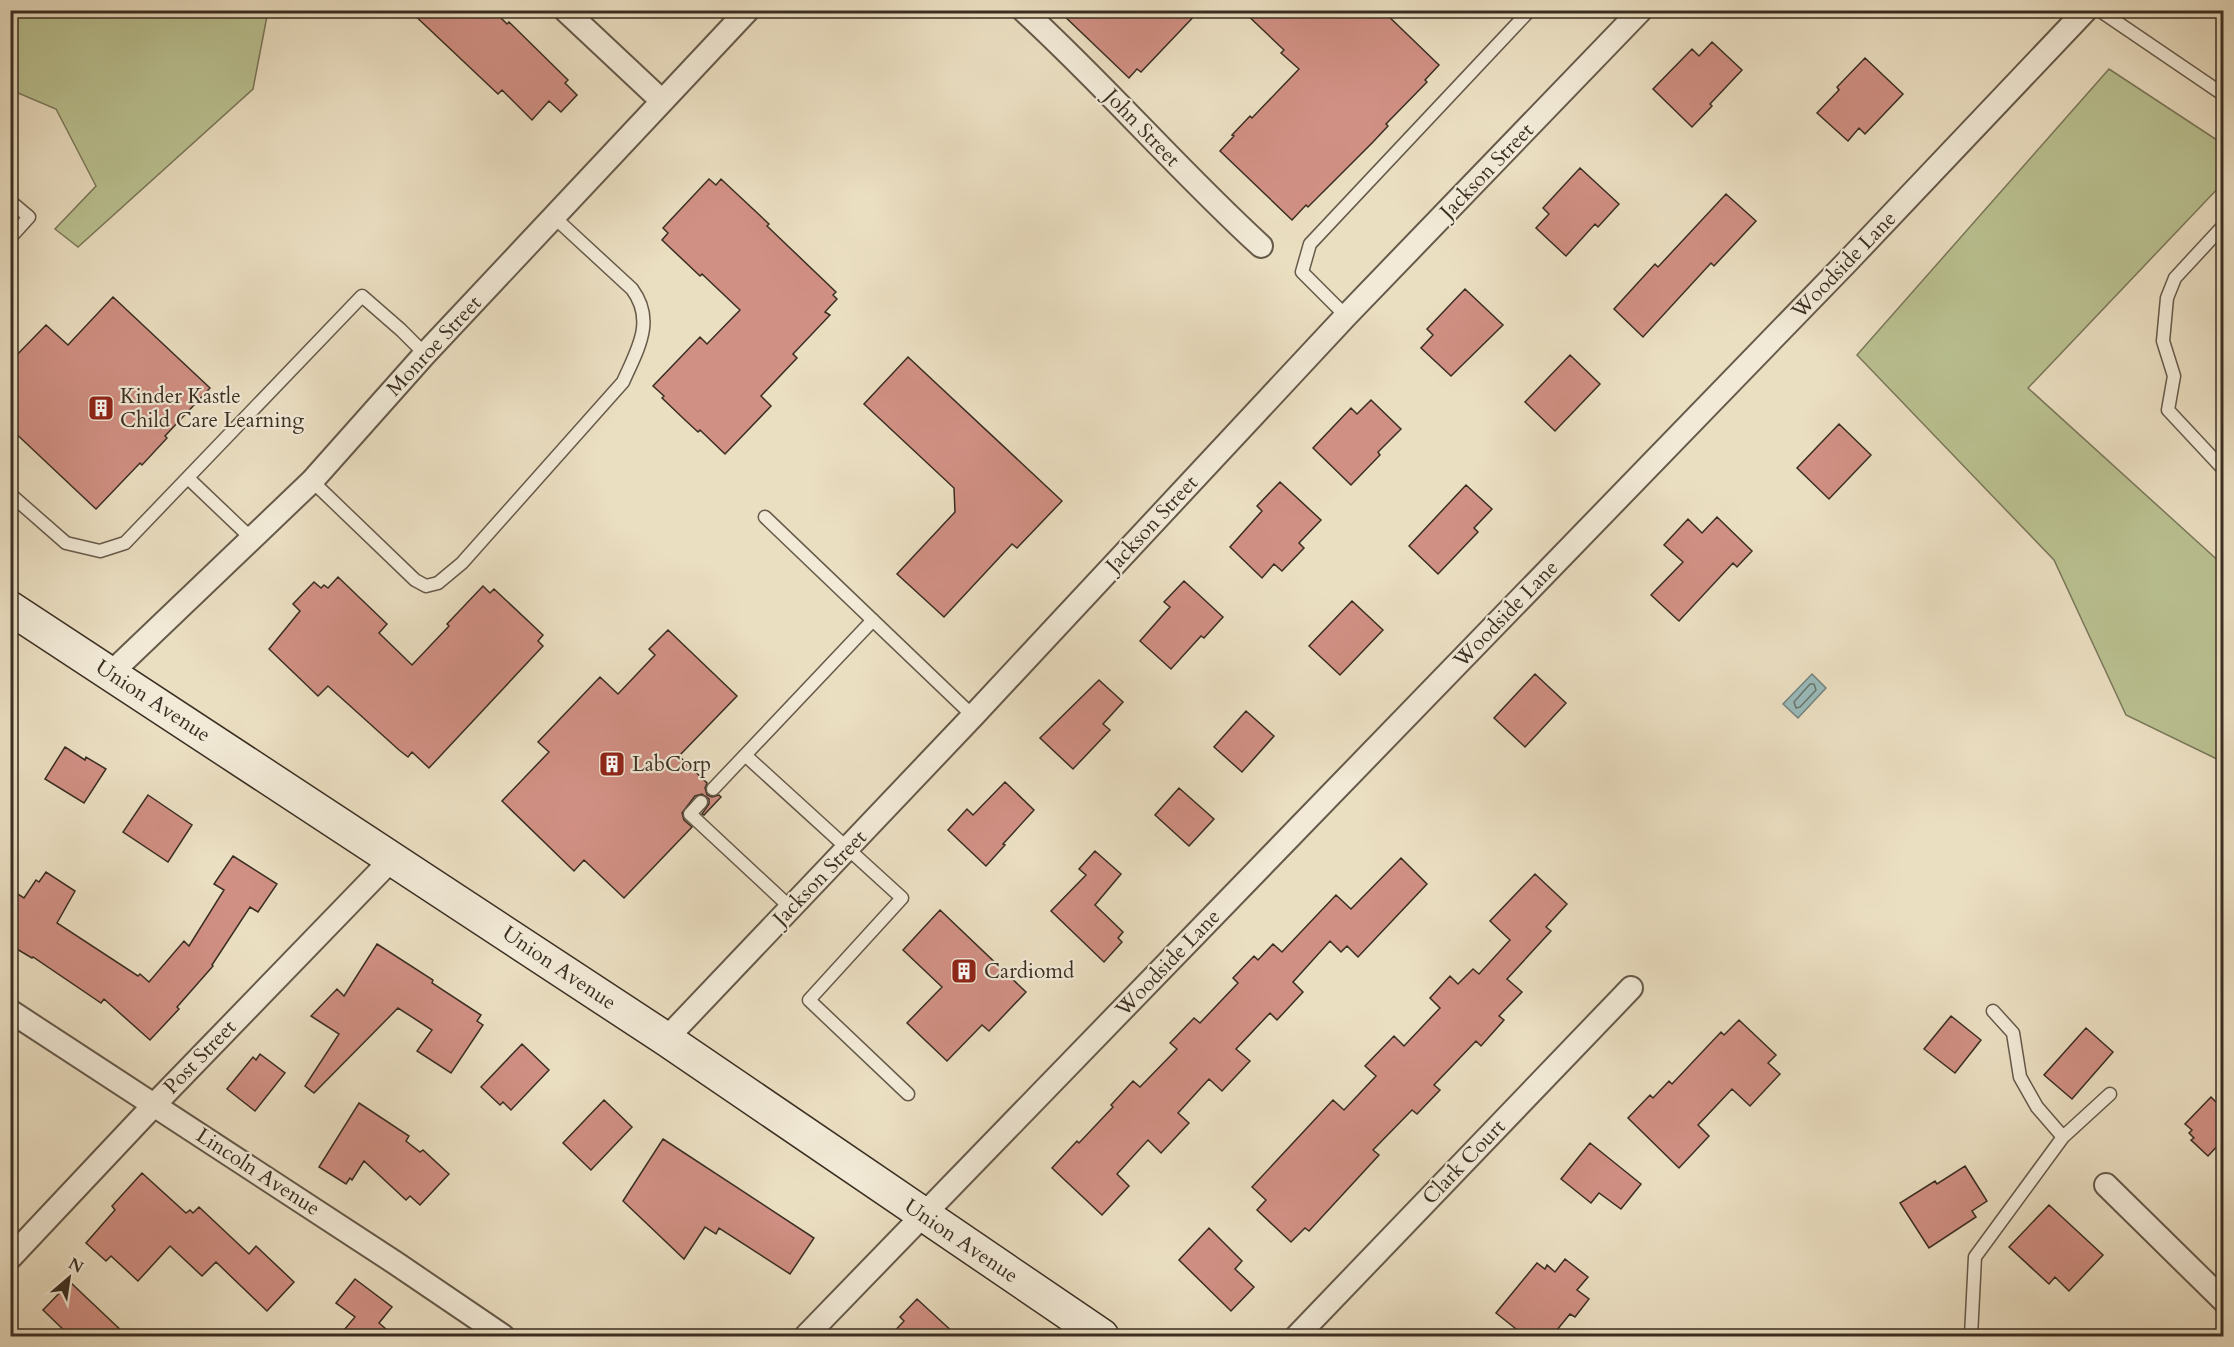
<svg xmlns="http://www.w3.org/2000/svg" width="2234" height="1347" viewBox="0 0 2234 1347" font-family="Cardo,serif">
<rect width="100%" height="100%" fill="#ebdfc2"/>
<filter id="stains"><feTurbulence type="fractalNoise" baseFrequency=".00333" numOctaves="4"/><feColorMatrix values="0 0 0 0 .2 0 0 0 0 .09 0 0 0 0 .02 0 0 0 .5 -.17"/></filter>
<radialGradient id="worn" r=".72"><stop offset=".6" stop-color="#630" stop-opacity="0"/><stop offset="1" stop-color="#630" stop-opacity=".3"/></radialGradient>
<path fill="#bac191" stroke="#7a785a" stroke-width="1.5" d="M 10,11 L 11,10 L 268,11 L 253,89 L 78,247 L 55,229 L 96,186 L 56,109 L 11,90 Z
M 2109,69 L 2223,144 L 2223,183 L 2028,388 L 2223,565 L 2223,762 L 2126,715 L 2054,560 L 1857,355 Z"/>
<path fill="#9abbbb" stroke="#74837e" stroke-width="1.5" d="M 1812,674 L 1826,688 L 1798,718 L 1783,704 Z"/>
<g fill="none" stroke-linecap="round" stroke-linejoin="round">
<path stroke="#6a746e" stroke-width="1.5" d="M 1810,684 L 1814,684 L 1816,690 L 1800,707 L 1796,708 L 1794,702 Z"/>
</g>
<path fill="#d19084" stroke="#3a2e22" stroke-width="1.5" d="M 409,10 L 493,10 L 507,24 L 509,22 L 568,80 L 565,83 L 577,95 L 561,112 L 549,101 L 532,120 L 502,90 L 498,94 Z
M 1058,10 L 1200,10 L 1141,72 L 1137,69 L 1129,78 Z
M 1242,10 L 1382,10 L 1439,65 L 1425,80 L 1427,82 L 1386,124 L 1388,126 L 1373,142 L 1308,207 L 1306,205 L 1292,220 L 1220,151 L 1234,136 L 1232,135 L 1250,116 L 1252,118 L 1299,69 L 1281,53 L 1284,50 Z
M 1712,42 L 1742,70 L 1710,104 L 1712,106 L 1692,127 L 1653,89 L 1692,49 L 1699,56 Z
M 1865,58 L 1903,94 L 1865,134 L 1859,128 L 1848,141 L 1817,113 L 1839,90 L 1837,87 Z
M 1580,168 L 1619,204 L 1598,227 L 1595,224 L 1566,256 L 1536,228 L 1549,214 L 1543,208 Z
M 709,179 L 716,185 L 721,179 L 769,224 L 767,226 L 836,292 L 833,295 L 837,299 L 825,312 L 830,315 L 793,354 L 797,358 L 761,396 L 771,406 L 725,454 L 700,430 L 698,432 L 685,420 L 662,398 L 664,396 L 653,386 L 700,337 L 707,344 L 740,310 L 702,274 L 700,276 L 662,240 L 668,233 L 663,228 Z
M 1726,194 L 1756,221 L 1714,266 L 1711,263 L 1643,337 L 1614,309 L 1655,264 L 1658,267 Z
M 1465,289 L 1503,325 L 1451,376 L 1421,348 L 1433,335 L 1427,329 Z
M 113,297 L 210,388 L 165,436 L 167,438 L 142,465 L 140,463 L 96,509 L 10,428 L 10,362 L 46,325 L 68,345 Z
M 1570,355 L 1600,384 L 1555,431 L 1525,402 Z
M 908,357 L 1062,501 L 1017,548 L 1012,544 L 944,617 L 897,574 L 955,512 L 954,488 L 864,404 Z
M 1371,400 L 1401,429 L 1378,452 L 1380,455 L 1351,485 L 1313,448 L 1351,408 L 1357,414 Z
M 1839,424 L 1871,455 L 1829,499 L 1797,468 Z
M 1280,482 L 1321,520 L 1299,543 L 1304,548 L 1282,571 L 1274,564 L 1262,578 L 1230,547 L 1262,511 L 1257,506 Z
M 1466,485 L 1492,509 L 1474,528 L 1478,532 L 1438,574 L 1409,546 Z
M 1717,517 L 1752,551 L 1737,567 L 1733,563 L 1679,621 L 1651,595 L 1683,562 L 1664,545 L 1688,519 L 1702,533 Z
M 338,577 L 387,624 L 379,633 L 412,665 L 449,626 L 447,624 L 483,586 L 490,593 L 494,589 L 543,635 L 538,641 L 543,646 L 429,768 L 412,752 L 408,757 L 399,750 L 328,686 L 318,696 L 269,649 L 300,611 L 293,604 L 314,582 L 321,588 L 324,585 L 328,588 Z
M 1184,581 L 1223,617 L 1204,638 L 1201,636 L 1171,669 L 1140,641 L 1170,607 L 1164,602 Z
M 1352,601 L 1383,630 L 1340,675 L 1309,646 Z
M 668,630 L 737,696 L 679,756 L 707,783 L 705,788 L 707,795 L 712,797 L 719,795 L 721,797 L 704,815 L 702,814 L 709,804 L 709,799 L 702,794 L 695,796 L 682,813 L 684,820 L 692,827 L 624,898 L 584,860 L 574,871 L 502,801 L 549,752 L 538,742 L 600,677 L 618,694 L 655,655 L 649,649 Z
M 1535,674 L 1566,703 L 1525,747 L 1494,718 Z
M 1099,680 L 1123,702 L 1103,724 L 1110,730 L 1073,769 L 1040,738 Z
M 1246,711 L 1274,736 L 1242,772 L 1214,747 Z
M 65,747 L 85,760 L 86,757 L 106,769 L 84,803 L 45,779 Z
M 1005,782 L 1034,810 L 1003,844 L 1005,845 L 986,866 L 948,830 L 967,809 L 973,815 Z
M 1179,788 L 1214,819 L 1189,846 L 1155,815 Z
M 148,795 L 192,825 L 168,862 L 123,832 Z
M 1095,851 L 1121,874 L 1095,905 L 1123,932 L 1118,938 L 1122,942 L 1104,962 L 1051,911 L 1086,875 L 1079,869 Z
M 233,856 L 277,884 L 258,912 L 250,907 L 212,965 L 213,966 L 177,1007 L 179,1009 L 150,1040 L 104,999 L 101,1003 L 33,957 L 32,958 L 10,945 L 10,889 L 24,898 L 36,880 L 39,882 L 46,872 L 75,891 L 57,923 L 138,976 L 140,974 L 149,982 L 184,941 L 189,946 L 224,890 L 214,884 Z
M 1401,858 L 1427,884 L 1358,957 L 1347,946 L 1341,952 L 1330,941 L 1293,982 L 1303,992 L 1277,1020 L 1270,1013 L 1236,1049 L 1250,1061 L 1222,1091 L 1209,1079 L 1178,1113 L 1189,1123 L 1161,1153 L 1148,1140 L 1117,1174 L 1129,1186 L 1102,1215 L 1052,1168 L 1077,1141 L 1079,1143 L 1113,1107 L 1111,1105 L 1133,1081 L 1140,1087 L 1177,1049 L 1170,1043 L 1194,1018 L 1200,1023 L 1238,983 L 1233,978 L 1254,956 L 1258,960 L 1273,944 L 1282,952 L 1336,895 L 1351,909 Z
M 1535,874 L 1567,904 L 1546,927 L 1551,931 L 1507,979 L 1522,992 L 1499,1016 L 1504,1020 L 1481,1046 L 1476,1041 L 1434,1085 L 1440,1090 L 1417,1114 L 1412,1110 L 1373,1150 L 1379,1155 L 1309,1231 L 1305,1228 L 1291,1242 L 1257,1210 L 1266,1200 L 1252,1187 L 1333,1100 L 1344,1110 L 1376,1076 L 1365,1066 L 1394,1036 L 1404,1046 L 1440,1008 L 1430,998 L 1450,976 L 1458,984 L 1473,969 L 1479,974 L 1510,940 L 1490,921 Z
M 940,910 L 1026,992 L 989,1031 L 982,1025 L 947,1061 L 907,1023 L 942,987 L 903,950 Z
M 377,944 L 433,980 L 432,983 L 481,1015 L 477,1021 L 483,1025 L 451,1073 L 417,1051 L 432,1030 L 398,1008 L 314,1093 L 305,1086 L 339,1034 L 311,1016 L 337,989 L 344,996 Z
M 1951,1016 L 1981,1040 L 1955,1073 L 1924,1049 Z
M 1739,1020 L 1776,1055 L 1768,1063 L 1780,1074 L 1750,1106 L 1732,1089 L 1698,1125 L 1709,1136 L 1679,1168 L 1628,1118 L 1650,1095 L 1653,1098 L 1669,1081 L 1672,1084 L 1721,1032 L 1724,1035 Z
M 2086,1028 L 2113,1052 L 2072,1099 L 2044,1075 Z
M 522,1044 L 549,1070 L 511,1110 L 503,1102 L 500,1105 L 481,1087 Z
M 260,1054 L 285,1073 L 255,1111 L 227,1089 L 253,1057 L 256,1060 Z
M 2211,1097 L 2223,1109 L 2223,1140 L 2208,1156 L 2191,1140 L 2194,1138 L 2189,1133 L 2192,1130 L 2185,1124 Z
M 604,1100 L 632,1127 L 591,1170 L 563,1143 Z
M 359,1103 L 409,1136 L 406,1141 L 420,1152 L 423,1150 L 449,1174 L 420,1205 L 410,1196 L 406,1200 L 364,1161 L 352,1180 L 350,1178 L 346,1184 L 319,1167 Z
M 663,1139 L 814,1238 L 790,1274 L 719,1228 L 716,1234 L 705,1227 L 684,1259 L 623,1201 Z
M 1590,1143 L 1641,1184 L 1621,1209 L 1599,1193 L 1591,1203 L 1561,1179 Z
M 1965,1166 L 1987,1201 L 1972,1211 L 1976,1217 L 1929,1248 L 1900,1203 L 1935,1181 L 1937,1184 Z
M 142,1173 L 186,1213 L 190,1210 L 193,1213 L 199,1207 L 249,1254 L 256,1246 L 294,1282 L 267,1311 L 216,1262 L 202,1276 L 170,1246 L 138,1281 L 111,1256 L 106,1261 L 86,1243 L 115,1210 L 112,1206 Z
M 2049,1205 L 2103,1255 L 2069,1291 L 2055,1277 L 2049,1284 L 2009,1247 Z
M 1209,1228 L 1242,1261 L 1235,1269 L 1254,1287 L 1231,1311 L 1179,1260 Z
M 1565,1259 L 1588,1277 L 1577,1290 L 1589,1299 L 1575,1317 L 1570,1314 L 1552,1336 L 1525,1336 L 1496,1313 L 1537,1263 L 1545,1269 L 1547,1265 L 1555,1272 Z
M 355,1279 L 392,1307 L 379,1323 L 394,1336 L 339,1336 L 355,1317 L 336,1303 Z
M 70,1282 L 127,1336 L 70,1336 L 43,1310 Z
M 917,1299 L 957,1336 L 890,1336 L 904,1321 L 900,1317 Z"/>
<g fill="none" stroke-linecap="round" stroke-linejoin="round">
<defs>
<path id="lane" d="M 2099,10 L 2224,95
M 10,201 L 29,217 L 10,238
M 2224,225 L 2175,278 L 2167,298 L 2163,341 L 2174,376 L 2168,410 L 2224,470
M 1346,316 L 1302,272 L 1310,244 L 1530,10
M 188,478 L 252,539
M 312,481 L 415,580 L 426,586 L 438,583 L 462,563 L 623,382 C 637,350 656,321 632,289 L 555,218
M 10,494 L 66,543 L 100,551 L 125,543 L 362,296 L 401,330 L 425,354
M 765,517 L 973,716
M 745,755 L 902,898 L 809,1000 L 908,1094
M 713,789 L 873,620
M 701,802 L 690,814 L 791,908
M 2063,1137 L 2110,1094
M 1971,1336 L 1975,1257 L 2063,1137 L 2037,1107 L 2020,1077 L 2013,1033 L 1993,1011"/>
<path id="street" d="M 565,10 L 662,101
M 1023,10 C 1106,86 1179,171 1261,246
M 110,674 L 312,481 L 425,354 L 748,10
M 10,1011 L 397,1264 L 503,1336
M 666,1039 L 973,716 L 1346,316 L 1641,10
M 2106,1185 L 2224,1301
M 10,1258 L 154,1105 L 393,858
M 806,1336 L 1847,262 L 2086,10
M 1297,1336 L 1631,988"/>
<path id="secondary" d="M 10,608 L 666,1039 L 1102,1336"/>
</defs>
<use href="#lane" stroke="#665a4a" stroke-width="15"/>
<use href="#street" stroke="#665a4a" stroke-width="26"/>
<use href="#secondary" stroke="#3a2e22" stroke-width="36"/>
<use href="#lane" stroke="#f2ead7" stroke-width="12"/>
<use href="#street" stroke="#f2ead7" stroke-width="22"/>
<use href="#secondary" stroke="#f2ead7" stroke-width="33"/>
</g>
<defs>
<symbol id="building-square" viewBox="-11 -11 22 22"><rect x="-9" y="-9" width="18" height="18" rx="4" fill="#8f2418" stroke="#f2ead7"/><path d="M-4-6H4V6H1V3H-1V6H-4ZM-2.5-4.3h1.7v1.8h-1.7ZM.8-4.3h1.7v1.8H.8ZM-2.5-1h1.7V.8h-1.7ZM.8-1h1.7V.8H.8Z" fill="#fff"/></symbol>
</defs>
<g fill-rule="evenodd">
<use href="#building-square" x="86" y="393" width="30" height="30"/>
<use href="#building-square" x="597" y="749" width="30" height="30"/>
<use href="#building-square" x="949" y="956" width="30" height="30"/>
</g>
<g text-anchor="middle" dominant-baseline="central" stroke-width="4.5" stroke-linejoin="round" paint-order="stroke">
<g font-size="21" fill="#3a2e22" stroke="#f2ead7">
<text transform="translate(1142 128) rotate(46)">John Street</text>
<text transform="translate(1487 171) rotate(-46)">Jackson Street</text>
<text transform="translate(1844 265) rotate(-46)">Woodside Lane</text>
<text transform="translate(434 346) rotate(-47)">Monroe Street</text>
<text transform="translate(1152 524) rotate(-47)">Jackson Street</text>
<text transform="translate(1506 614) rotate(-46)">Woodside Lane</text>
<text transform="translate(153 701) rotate(33)">Union Avenue</text>
<text transform="translate(820 878) rotate(-46)">Jackson Street</text>
<text transform="translate(1168 963) rotate(-46)">Woodside Lane</text>
<text transform="translate(559 968) rotate(34)">Union Avenue</text>
<text transform="translate(200 1057) rotate(-46)">Post Street</text>
<text transform="translate(1464 1162) rotate(-46)">Clark Court</text>
<text transform="translate(258 1172) rotate(33)">Lincoln Avenue</text>
<text transform="translate(961 1241) rotate(34)">Union Avenue</text>
</g>
<g font-size="21" fill="#3a2e22" stroke="#f2ead7" text-anchor="start">
<text x="120" y="396">Kinder Kastle<tspan x="120" dy="24">Child Care Learning</tspan></text>
<text x="632" y="764">LabCorp</text>
<text x="984" y="971">Cardiomd</text>
</g>
</g>
<rect width="2234" height="1347" fill="none" stroke="#ebdfc2" stroke-width="36"/>
<rect x="12" y="12" width="2210" height="1323" fill="none" stroke="#3a2e22" stroke-width="3"/>
<rect x="18" y="18" width="2198" height="1311" fill="none" stroke="#3a2e22" stroke-width="1.5"/>
<g transform="translate(69 1278) rotate(29)" stroke="#f2ead7" stroke-width="4.5" paint-order="stroke">
<path d="M0-4.5L10 22L0 15L-10 22Z" fill="#3a2e22"/>
<text y="-9" font-size="16" font-weight="bold" text-anchor="middle" fill="#3a2e22">N</text>
</g>
<rect width="100%" height="100%" filter="url(#stains)"/>
<rect width="100%" height="100%" fill="url(#worn)"/>
</svg>
